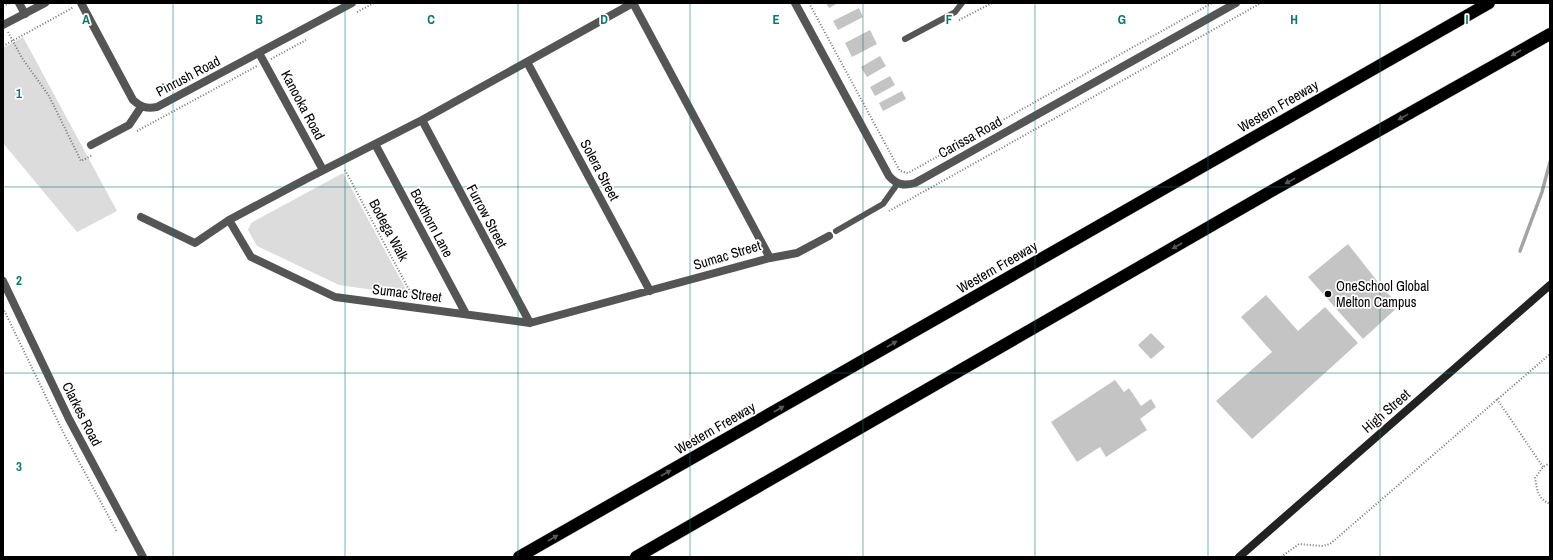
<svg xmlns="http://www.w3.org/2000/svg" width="1553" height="560" viewBox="0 0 1553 560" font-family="'Archivo Narrow',sans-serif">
<rect width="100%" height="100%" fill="#fff"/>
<path fill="#dcdcdc" d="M 23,37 L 117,211 L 77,232 L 3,143 L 3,48 Z
M 343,173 L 409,295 L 339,285 L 257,246 L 248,230 L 251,223 Z"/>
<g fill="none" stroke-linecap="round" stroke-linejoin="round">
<path stroke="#a3a3a3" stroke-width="3.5" d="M 1520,251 L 1542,192 L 1550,162"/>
</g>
<path fill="#c4c4c4" d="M 826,3 L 838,3 L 829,8 Z
M 859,8 L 863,17 L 838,30 L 833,21 Z
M 870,30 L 877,44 L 852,57 L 845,43 Z
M 880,56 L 886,66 L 867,77 L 861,67 Z
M 890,76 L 895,85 L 875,96 L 870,87 Z
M 902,91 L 906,99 L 883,111 L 879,103 Z
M 1348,244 L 1385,291 L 1400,305 L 1363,339 L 1308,277 Z
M 1266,295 L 1298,331 L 1325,307 L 1358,343 L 1252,439 L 1216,401 L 1272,352 L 1241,317 Z
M 1151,333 L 1165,347 L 1151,359 L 1138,345 Z
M 1115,380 L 1124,392 L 1129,388 L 1141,406 L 1151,399 L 1156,407 L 1140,419 L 1147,430 L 1106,457 L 1100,447 L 1077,462 L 1051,422 Z"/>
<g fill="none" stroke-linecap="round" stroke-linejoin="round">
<defs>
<path id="motorway" d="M 519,557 L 1489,3
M 636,557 L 1275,189 L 1550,34"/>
</defs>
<use href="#motorway" stroke="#dbdbdb" stroke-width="13"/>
<path stroke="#777" stroke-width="2" stroke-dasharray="1 2" stroke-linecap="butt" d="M 809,3 L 900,171 L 908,173 L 1212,3
M 3,6 L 10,3
M 357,12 L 374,3
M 959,20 L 992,3
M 8,32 L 22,58 L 49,96 L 81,161 L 93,155
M 3,46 L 74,7
M 271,59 L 306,40
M 137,131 L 257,66
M 345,170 L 414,299
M 889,211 L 1261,3
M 3,308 L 63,432 L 117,532
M 1497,399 L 1543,467
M 1550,463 L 1543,467 L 1535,478 C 1537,490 1538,499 1550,504
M 1281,557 L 1299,544 L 1323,546 L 1330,544 L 1550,354"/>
<path stroke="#555" stroke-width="6" d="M 905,39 L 950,15 L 955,12 L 962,3
M 836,231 L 883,204 L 898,183"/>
<path stroke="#555" stroke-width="8" d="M 19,3 L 25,14
M 81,3 L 133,100 C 141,107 146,109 157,107 L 352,3
M 633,3 L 770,258 L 530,323 L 335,297 L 251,257 L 229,220 L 308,178 L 422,120 Z
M 795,3 L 889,176 C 897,185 904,186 915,183 L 1236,3
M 259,53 L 323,170
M 527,62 L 650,291
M 422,120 L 530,323
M 375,144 L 466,314
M 91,145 L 129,125 L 141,107
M 141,217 L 195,243 L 229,220
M 770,258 L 797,253 L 829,236"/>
<path stroke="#555" stroke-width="8" d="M 3,25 L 45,3
M 3,281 L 69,419 L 143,557"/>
<path stroke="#222" stroke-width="8" d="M 1239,557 L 1550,285"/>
<use href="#motorway" stroke="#000" stroke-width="12"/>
</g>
<defs><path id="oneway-solid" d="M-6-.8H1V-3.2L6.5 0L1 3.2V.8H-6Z"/></defs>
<g fill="#595959">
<use href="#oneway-solid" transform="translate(1516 53) rotate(150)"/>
<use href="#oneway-solid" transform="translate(1403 117) rotate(151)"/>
<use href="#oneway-solid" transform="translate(1290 181) rotate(151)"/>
<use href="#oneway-solid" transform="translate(1177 246) rotate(150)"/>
<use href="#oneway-solid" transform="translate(892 344) rotate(-30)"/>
<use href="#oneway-solid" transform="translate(779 409) rotate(-30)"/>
<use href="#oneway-solid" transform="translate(666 473) rotate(-30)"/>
<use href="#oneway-solid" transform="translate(553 538) rotate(-30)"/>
</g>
<path fill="none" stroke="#0f766e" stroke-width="1" stroke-opacity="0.55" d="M 173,3 L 173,557M 345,3 L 345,557M 518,3 L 518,557M 690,3 L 690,557M 863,3 L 863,557M 1035,3 L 1035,557M 1208,3 L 1208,557M 1380,3 L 1380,557M 3,187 L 1550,187M 3,373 L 1550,373"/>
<circle fill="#000" stroke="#fff" stroke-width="1.5" cx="1328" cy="294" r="4"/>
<g text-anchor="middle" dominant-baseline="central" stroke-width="3.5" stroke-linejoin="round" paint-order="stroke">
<g font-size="14" fill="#000" stroke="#fff">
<text transform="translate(188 76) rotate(-28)">Pinrush Road</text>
<text transform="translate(303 105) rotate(62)">Kanooka Road</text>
<text transform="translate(1278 106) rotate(-30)">Western Freeway</text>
<text transform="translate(970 137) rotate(-29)">Carissa Road</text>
<text transform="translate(600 170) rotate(62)">Solera Street</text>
<text transform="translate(487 216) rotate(62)">Furrow Street</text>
<text transform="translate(432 223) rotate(62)">Boxthorn Lane</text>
<text transform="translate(389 230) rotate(62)">Bodega Walk</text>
<text transform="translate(727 255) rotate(-17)">Sumac Street</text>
<text transform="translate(997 267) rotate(-30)">Western Freeway</text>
<text transform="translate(407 293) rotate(7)">Sumac Street</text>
<text transform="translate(1386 411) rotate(-41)">High Street</text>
<text transform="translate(82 414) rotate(63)">Clarkes Road</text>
<text transform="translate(715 428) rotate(-30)">Western Freeway</text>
</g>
<g font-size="14" fill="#000" stroke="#fff" text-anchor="start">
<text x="1336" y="286">OneSchool Global<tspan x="1336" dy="16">Melton Campus</tspan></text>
</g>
</g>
<g font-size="13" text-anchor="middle" font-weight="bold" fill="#0f766e" stroke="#fff" stroke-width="3.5" stroke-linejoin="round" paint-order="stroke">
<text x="86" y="24">A</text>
<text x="259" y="24">B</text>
<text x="431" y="24">C</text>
<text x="604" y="24">D</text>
<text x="776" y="24">E</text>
<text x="949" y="24">F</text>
<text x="1122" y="24">G</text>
<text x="1294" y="24">H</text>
<text x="1467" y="24">I</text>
<text x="19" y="98">1</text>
<text x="19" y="285">2</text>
<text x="19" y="471">3</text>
</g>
<rect width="1553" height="560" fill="none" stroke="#000000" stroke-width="8"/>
</svg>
